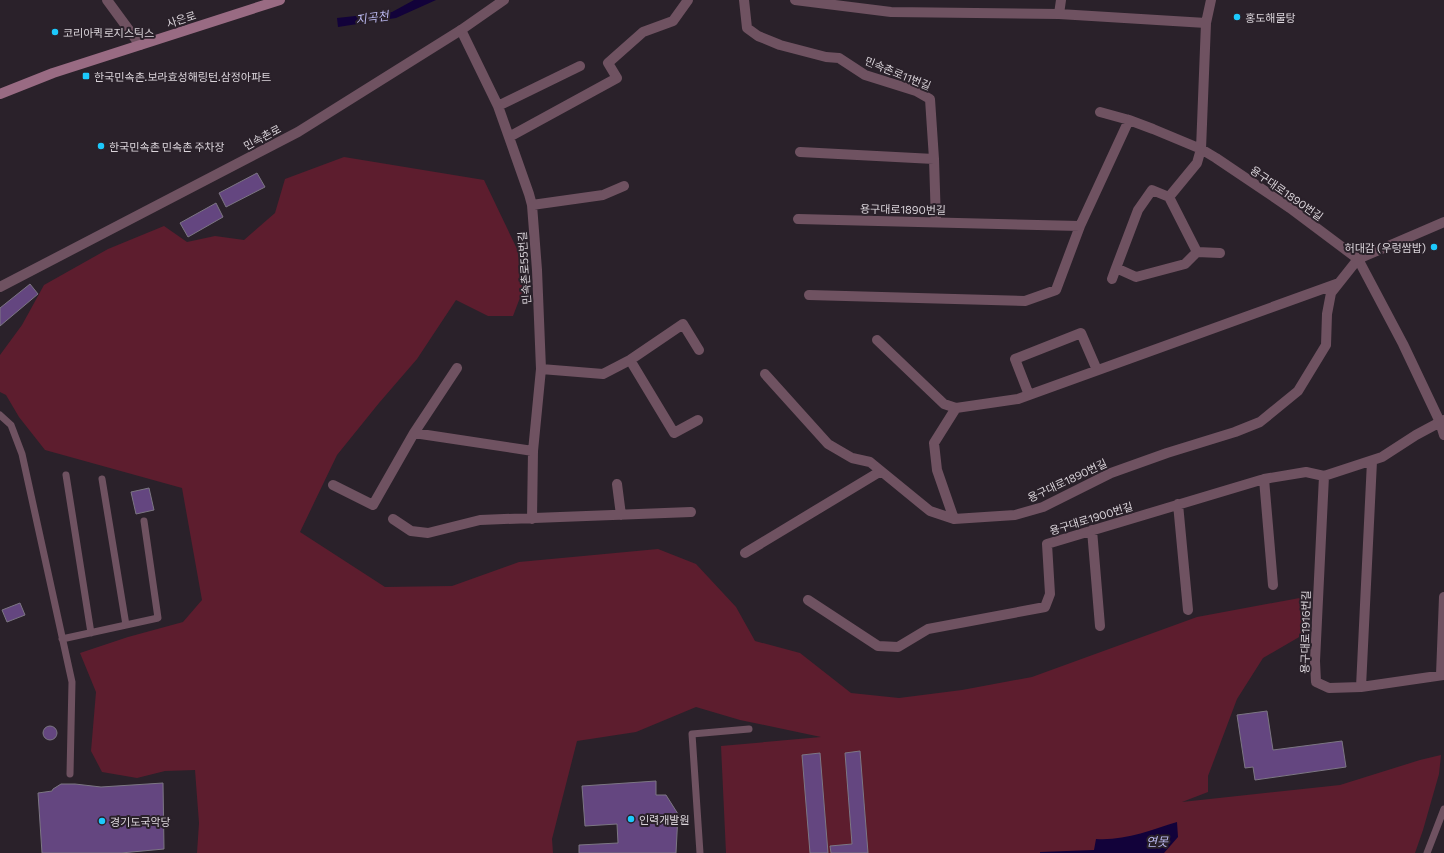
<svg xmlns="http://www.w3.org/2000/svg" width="1444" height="853" viewBox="0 0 1444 853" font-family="Commissioner,'Noto Sans KR',sans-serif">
<rect width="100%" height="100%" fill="#2a212a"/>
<path fill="#5d1d2e" d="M 344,157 L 484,180 L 529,274 L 513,316 L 488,316 L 456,300 L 417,359 L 379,403 L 337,455 L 300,532 L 385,587 L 452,586 L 519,562 L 658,549 L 696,564 L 736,607 L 755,641 L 800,653 L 851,693 L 899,698 L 962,690 L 1032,677 L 1197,617 L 1305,597 L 1306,633 L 1263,658 L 1237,699 L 1208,776 L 1208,792 L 1182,802 L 1340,785 L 1420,760 L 1441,755 L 1439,774 L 1423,830 L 1415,853 L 726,853 L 721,746 L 821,737 L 740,720 L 696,707 L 636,732 L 577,741 L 552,839 L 553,853 L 197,853 L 199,823 L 195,770 L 165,771 L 137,778 L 102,772 L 91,751 L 96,692 L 80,653 L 128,637 L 183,622 L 202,600 L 182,488 L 45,450 L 19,417 L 6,395 L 0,392 L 0,355 L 22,325 L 44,285 L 108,249 L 164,226 L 187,242 L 215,236 L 244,240 L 275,213 L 285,179 Z"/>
<path fill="#12023a" d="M 414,0 L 436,0 L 396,18 L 338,27 L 337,18 L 392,12 Z
M 1177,822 L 1178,837 L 1164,853 L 1040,853 L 1040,852 L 1094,850 L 1096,839 C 1124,841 1151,830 1177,822 Z"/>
<path fill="#644680" stroke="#7c7683" d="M 257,173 L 265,187 L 226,207 L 219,193 Z
M 216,203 L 223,217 L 188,237 L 180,223 Z
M 30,284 L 38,294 L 0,326 L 0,308 Z
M 149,488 L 154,510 L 136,514 L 131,492 Z
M 20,603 L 25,615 L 7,622 L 2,610 Z
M 1267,711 L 1273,750 L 1342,741 L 1346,767 L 1255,780 L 1253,767 L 1245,768 L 1237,715 Z
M43 733a7 7 0 1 1 14 0a7 7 0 1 1-14 0Z
M 860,751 L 868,853 L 831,853 L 830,846 L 852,844 L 845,753 Z
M 820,753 L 828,853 L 810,853 L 802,755 Z
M 656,781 L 656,795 L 666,795 L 678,814 L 676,853 L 579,853 L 579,845 L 618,843 L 617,824 L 585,826 L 582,786 Z
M 163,783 L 164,849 L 121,853 L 42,853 L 38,793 L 52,791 L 53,789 L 61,784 L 75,784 L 101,787 Z"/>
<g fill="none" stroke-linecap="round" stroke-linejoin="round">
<path stroke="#6f5261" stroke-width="7" d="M 0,415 L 11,425 L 22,454 L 72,682 L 70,774
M 66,475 L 91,633
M 102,479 L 126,625
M 62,639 L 158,618 L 144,521
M 700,853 L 692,734 L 749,729
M 1427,853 L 1444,809"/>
<path stroke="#6f5261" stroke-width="10" d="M 107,0 L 140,45
M 744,0 L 747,28 L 758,36 L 780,45 L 826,57 L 839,58 L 865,75 L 916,91 L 930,99 L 934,159 L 800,152
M 795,0 L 891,12 L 1059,14 L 1206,23 L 1211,0
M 1059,14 L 1061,0
M 461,30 L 498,106 L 529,194 L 532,205 L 537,270 L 541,369 L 533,451 L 532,519
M 498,106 L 580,66
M 1100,112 L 1129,120
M 509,137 L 617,78 L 608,63 L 643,32 L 673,21 L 688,0
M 934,159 L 936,222
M 1169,197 L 1152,190 L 1138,210 L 1116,268 L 1136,277 L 1185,264 L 1197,252 L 1169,197 L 1197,163 L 1201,149 L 1216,158 L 1290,208 L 1358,259 L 1403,344 L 1440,422 L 1444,435
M 532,205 L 603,195 L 624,186
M 798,219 L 1080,226 L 1129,120 L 1153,129 L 1201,149 L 1206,23
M 1197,252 L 1220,253
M 1112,279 L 1116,268
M 809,295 L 1025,301 L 1056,290 L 1080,226
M 877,340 L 944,404 L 956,408 L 1018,399 L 1029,395
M 630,360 L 674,433 L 698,420
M 541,369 L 603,374 L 630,360 L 683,324 L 699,350
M 1097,370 L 1081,333 L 1015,359 L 1029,395 L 1339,283
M 765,374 L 828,444 L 852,458 L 870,462 L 881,471
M 414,433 L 533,451
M 1324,476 L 1315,661 L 1316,682 L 1329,688 L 1361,687 L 1444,675
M 1264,479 L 1273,585
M 617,484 L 621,515
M 333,485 L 373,505 L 414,433 L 457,368
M 1178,504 L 1188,610
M 393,519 L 411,531 L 428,533 L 480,520 L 691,512
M 954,519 L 937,470 L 934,443 L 956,408
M 1092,530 L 1100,626
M 745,553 L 881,471 L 930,511 L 954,519 L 1015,515 L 1043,507 L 1111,473 L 1167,453 L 1235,432 L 1260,422 L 1298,391 L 1326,345 L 1327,314 L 1331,293 L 1358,259 L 1444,222
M 808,600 L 878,646 L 898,647 L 928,629 L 1045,607 L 1050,594 L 1047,544 L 1264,479 L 1306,472 L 1324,476 L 1382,457 L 1416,435 L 1444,420
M 1441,675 L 1444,597
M 1361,687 L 1372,461"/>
<path stroke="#6f5261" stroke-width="10" d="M 0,287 L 298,132 L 461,30 L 504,0"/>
<path stroke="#996b83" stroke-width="10" d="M 0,94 L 53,73 L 280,0"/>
</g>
<g fill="#1cc9fc" stroke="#2a212a" stroke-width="1.5">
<circle cx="1237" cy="17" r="4"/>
<circle cx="55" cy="32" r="4"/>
<rect x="82" y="72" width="8" height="8" rx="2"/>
<circle cx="101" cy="146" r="4"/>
<circle cx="1434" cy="247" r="4"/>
<circle cx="631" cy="819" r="4"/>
<circle cx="102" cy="821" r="4"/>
</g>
<g text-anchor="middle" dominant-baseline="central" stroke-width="4" stroke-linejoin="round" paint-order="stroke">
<g font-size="11" fill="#dbd5db" stroke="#2a212a" text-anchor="start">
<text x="1245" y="17">홍도해물탕</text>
<text x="63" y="32">코리아퀵로지스틱스</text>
<text x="94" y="76">한국민속촌.보라효성해링턴.삼정아파트</text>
<text x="109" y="146">한국민속촌 민속촌 주차장</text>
<text x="1426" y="247" text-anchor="end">허대감 (우렁쌈밥)</text>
<text x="639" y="819">인력개발원</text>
<text x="110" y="821">경기도국악당</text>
</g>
<g font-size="11" fill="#dbd5db" stroke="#2a212a">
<text transform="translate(181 19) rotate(-18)">사은로</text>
<text transform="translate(898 73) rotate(22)">민속촌로11번길</text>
<text transform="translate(262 137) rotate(-28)">민속촌로</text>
<text transform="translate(1287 193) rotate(35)">용구대로1890번길</text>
<text transform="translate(903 209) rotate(1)">용구대로1890번길</text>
<text transform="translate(524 268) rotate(-94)">민속촌로55번길</text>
<text transform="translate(1067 480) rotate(-25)">용구대로1890번길</text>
<text transform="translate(1091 518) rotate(-17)">용구대로1900번길</text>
<text transform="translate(1305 632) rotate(-89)">용구대로1916번길</text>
</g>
<g font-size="12" font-style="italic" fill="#bbb9f0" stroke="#2a212a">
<text transform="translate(372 17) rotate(-8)">지곡천</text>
<text x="1157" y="841">연못</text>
</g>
</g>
</svg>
